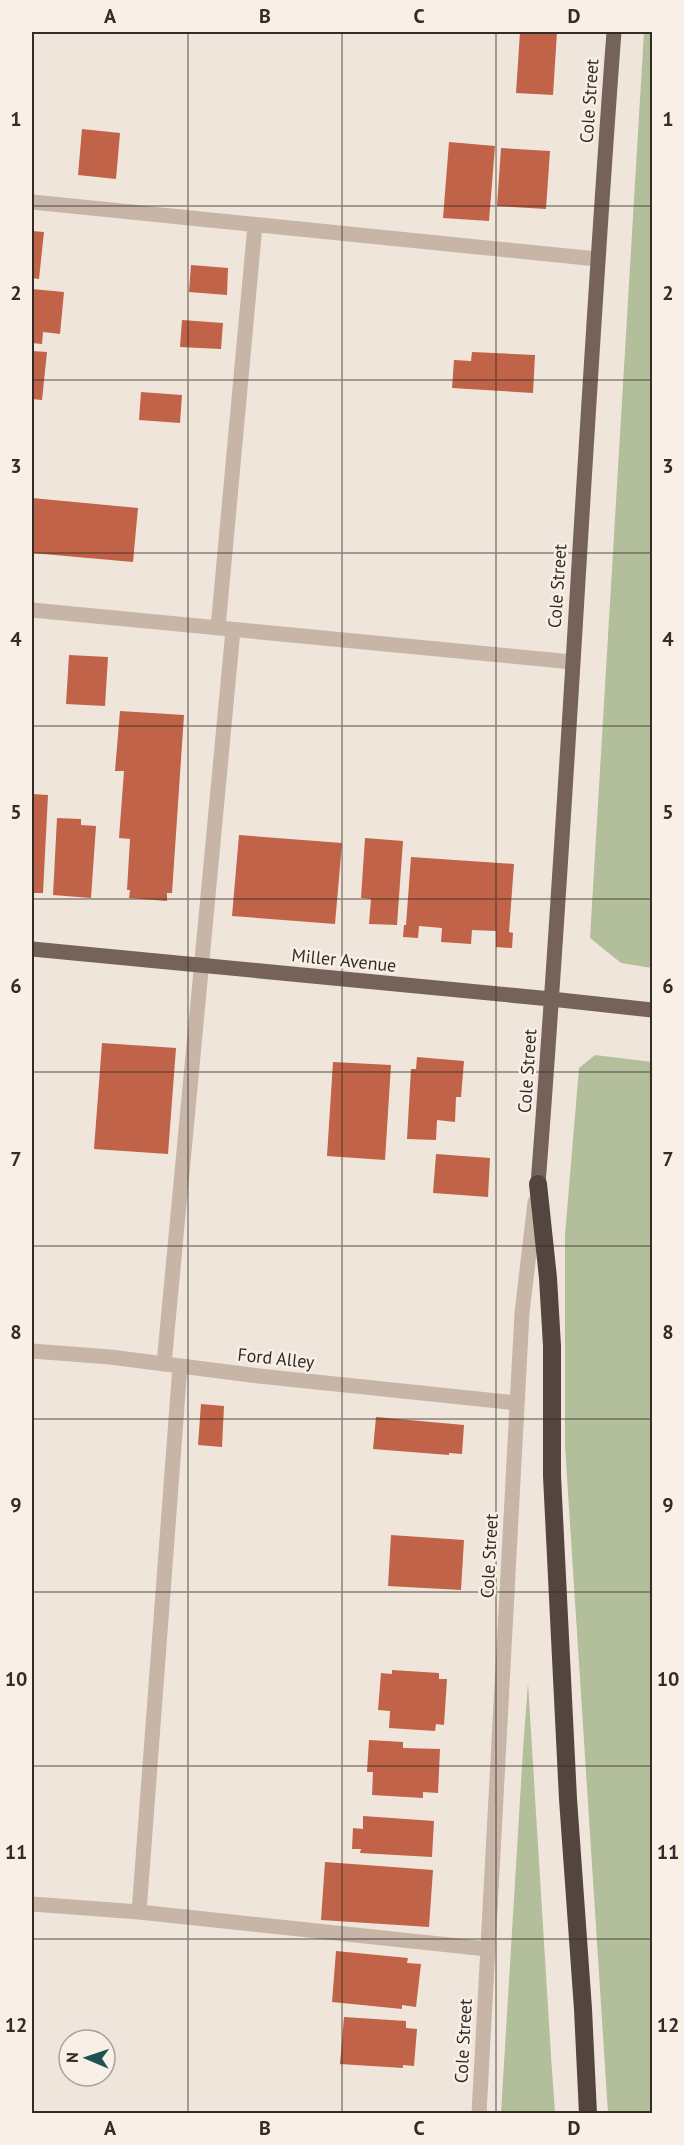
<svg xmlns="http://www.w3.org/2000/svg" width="684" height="2145" viewBox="0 0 684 2145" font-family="'PT Sans',sans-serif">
<rect width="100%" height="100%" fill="#f0e5da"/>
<path fill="#b3be9b" d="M 644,32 L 652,32 L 652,968 L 621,963 L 590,938 Z
M 595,1055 L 652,1062 L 652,2113 L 608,2113 L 565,1446 L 565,1235 L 579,1068 Z
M 528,1683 L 551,2056 L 555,2113 L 501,2113 L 523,1750 Z"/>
<path fill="#c06349" d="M 520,32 L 557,32 L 553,95 L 516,93 Z
M 82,129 L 120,133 L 116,179 L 78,175 Z
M 449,142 L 495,146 L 489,221 L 443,218 Z
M 501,148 L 550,151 L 546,209 L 497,206 Z
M 32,231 L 44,232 L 39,279 L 32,278 Z
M 191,265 L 228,268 L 227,295 L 189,292 Z
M 32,289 L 64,292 L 60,334 L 43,332 L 42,344 L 32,343 Z
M 182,320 L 223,323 L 221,349 L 180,347 Z
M 32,351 L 47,352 L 42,400 L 32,399 Z
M 472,352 L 535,355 L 533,393 L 452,388 L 454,360 L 471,361 Z
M 141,392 L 182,395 L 180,423 L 139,420 Z
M 32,498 L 138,508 L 133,562 L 32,553 Z
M 69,655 L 108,657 L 105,706 L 66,704 Z
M 120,711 L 184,715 L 172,893 L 167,893 L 167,901 L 129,898 L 130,890 L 127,890 L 130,839 L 119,838 L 124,771 L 115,771 Z
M 32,794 L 48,795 L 43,893 L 32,893 Z
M 57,818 L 81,819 L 81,825 L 96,826 L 91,898 L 53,895 Z
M 239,835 L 342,843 L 335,924 L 232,916 Z
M 365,838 L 403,841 L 397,925 L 369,924 L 371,899 L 361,898 Z
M 411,857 L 514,864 L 509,932 L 513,933 L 512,948 L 496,947 L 496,931 L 472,930 L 471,944 L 441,942 L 442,928 L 419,926 L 418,938 L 403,937 L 404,925 L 406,925 Z
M 102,1043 L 176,1048 L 168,1154 L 94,1149 Z
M 417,1057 L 464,1061 L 461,1097 L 456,1097 L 455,1122 L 437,1120 L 436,1140 L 407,1139 L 411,1069 L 416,1069 Z
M 333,1062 L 391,1065 L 385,1160 L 327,1156 Z
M 436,1154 L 490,1158 L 488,1197 L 433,1193 Z
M 201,1404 L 224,1406 L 222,1447 L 198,1445 Z
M 376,1417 L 464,1425 L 462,1454 L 449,1453 L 449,1455 L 373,1449 Z
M 391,1535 L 464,1540 L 461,1590 L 388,1586 Z
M 392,1670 L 439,1673 L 439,1679 L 447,1679 L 444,1725 L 436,1724 L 435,1731 L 389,1728 L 390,1711 L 378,1710 L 381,1673 L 392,1674 Z
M 369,1740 L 403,1742 L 403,1748 L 440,1749 L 438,1793 L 423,1792 L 423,1798 L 372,1795 L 373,1772 L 367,1772 Z
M 363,1816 L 434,1821 L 432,1857 L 360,1853 L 361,1849 L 352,1849 L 353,1828 L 363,1829 Z
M 325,1862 L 433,1870 L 429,1927 L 321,1920 Z
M 336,1951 L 408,1958 L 407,1963 L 421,1964 L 416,2007 L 402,2005 L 402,2009 L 332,2002 Z
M 344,2017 L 406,2021 L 406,2028 L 417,2029 L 414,2066 L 403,2065 L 403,2068 L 340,2064 Z"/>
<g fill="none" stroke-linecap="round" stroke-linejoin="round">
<path stroke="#c7b5a7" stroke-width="15" d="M 32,202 L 597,259
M 32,610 L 572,662
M 218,628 L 255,225
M 32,1351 L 110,1357 L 259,1376 L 517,1403
M 164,1364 L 233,630
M 32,1904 L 139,1912 L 487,1949
M 139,1912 L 180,1366
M 479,2114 L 522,1313 L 535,1202"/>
<path stroke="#756259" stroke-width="15" d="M 32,949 L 551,999 L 652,1010
M 538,1184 C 568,800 585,415 614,32"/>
<path stroke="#55453f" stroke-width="18" d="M 538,1184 L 548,1278 L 552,1346 L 552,1476 L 568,1799 L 583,2009 L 588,2114"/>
</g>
<path fill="none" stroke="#342b27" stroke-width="1.5" stroke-opacity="0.55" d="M 188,32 L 188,2114M 342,32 L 342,2114M 496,32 L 496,2114M 32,206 L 652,206M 32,380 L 652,380M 32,553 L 652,553M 32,726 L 652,726M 32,899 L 652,899M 32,1072 L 652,1072M 32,1246 L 652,1246M 32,1419 L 652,1419M 32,1592 L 652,1592M 32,1766 L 652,1766M 32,1939 L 652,1939"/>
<g text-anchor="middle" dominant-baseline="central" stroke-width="5" stroke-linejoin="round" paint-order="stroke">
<g font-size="18" fill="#342b27" stroke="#f8efe6">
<text transform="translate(589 101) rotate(-86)">Cole Street</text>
<text transform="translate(557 586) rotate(-86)">Cole Street</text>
<text transform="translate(344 960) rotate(6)">Miller Avenue</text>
<text transform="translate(527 1071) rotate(-86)">Cole Street</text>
<text transform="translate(276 1358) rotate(6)">Ford Alley</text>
<text transform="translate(489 1556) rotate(-87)">Cole Street</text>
<text transform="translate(463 2041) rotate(-87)">Cole Street</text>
</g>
</g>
<rect width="684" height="2145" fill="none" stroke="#f8efe6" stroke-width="66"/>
<g transform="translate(87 2058) rotate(272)"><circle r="28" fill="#f8efe6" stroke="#aaa19a" stroke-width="1.5"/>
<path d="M0-4.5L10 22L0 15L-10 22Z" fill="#1f5153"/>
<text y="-9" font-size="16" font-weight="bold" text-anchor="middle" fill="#342b27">N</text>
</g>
<rect x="33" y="33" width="618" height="2079" fill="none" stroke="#342b27" stroke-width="2"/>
<g font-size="20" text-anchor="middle" font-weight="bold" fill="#342b27">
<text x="110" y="23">A</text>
<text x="265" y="23">B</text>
<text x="419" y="23">C</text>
<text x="574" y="23">D</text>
<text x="16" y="126">1</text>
<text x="668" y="126">1</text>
<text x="16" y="300">2</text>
<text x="668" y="300">2</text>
<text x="16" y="473">3</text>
<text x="668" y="473">3</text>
<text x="16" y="646">4</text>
<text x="668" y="646">4</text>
<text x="16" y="819">5</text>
<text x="668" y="819">5</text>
<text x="16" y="993">6</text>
<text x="668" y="993">6</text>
<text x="16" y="1166">7</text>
<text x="668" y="1166">7</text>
<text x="16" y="1339">8</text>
<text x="668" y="1339">8</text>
<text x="16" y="1512">9</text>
<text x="668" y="1512">9</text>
<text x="16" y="1686">10</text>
<text x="668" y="1686">10</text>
<text x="16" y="1859">11</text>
<text x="668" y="1859">11</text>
<text x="16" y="2032">12</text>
<text x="668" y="2032">12</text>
<text x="110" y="2135">A</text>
<text x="265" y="2135">B</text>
<text x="419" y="2135">C</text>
<text x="574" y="2135">D</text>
</g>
</svg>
